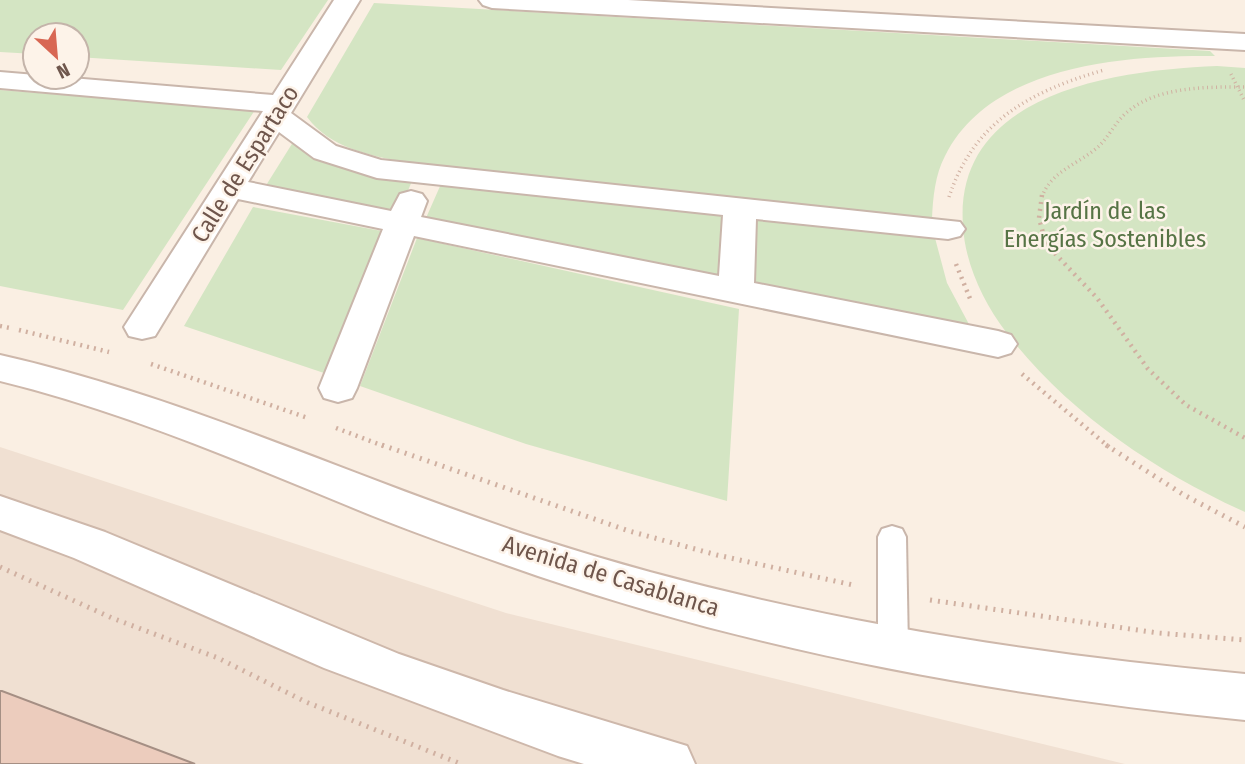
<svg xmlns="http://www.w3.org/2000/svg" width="1245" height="764" viewBox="0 0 1245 764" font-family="'Fira Sans Condensed',sans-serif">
<rect width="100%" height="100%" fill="#faefe3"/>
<path fill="#f0e0d2" d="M 0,447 L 506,613 L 1125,764 L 0,764 Z"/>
<path fill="#d4e5c3" d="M 0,0 L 328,0 L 281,70 L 77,57 L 77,35 L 35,35 L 35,54 L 0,52 Z
M 374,3 L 1210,51 L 1215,56 C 1126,55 991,64 945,156 C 935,175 933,197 932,219 L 404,162 C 369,155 330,148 307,117 Z
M 1217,66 L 1245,68 L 1245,512 C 1155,471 1067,412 1006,332 C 983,302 965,263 963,226 C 953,91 1119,70 1217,66 Z
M 0,90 L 255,110 L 123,310 L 0,286 Z
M 295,139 C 339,171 358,174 412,181 L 399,212 L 265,187 Z
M 441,184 L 727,215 L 723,281 L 426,218 Z
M 253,207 L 387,232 L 327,374 L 184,326 Z
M 757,217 L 935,238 L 947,283 L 971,328 L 754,287 Z
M 417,238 L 739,309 L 727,501 L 526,444 L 360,386 Z"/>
<path fill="#ecccbd" stroke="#a58f84" stroke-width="2" d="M 0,691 L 2,691 L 195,764 L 0,764 Z"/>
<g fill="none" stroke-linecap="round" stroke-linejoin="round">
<defs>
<path id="lane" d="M 892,526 L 902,529 L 906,537 L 908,649 L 904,659 L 893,663 L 882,659 L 878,649 L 878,537 L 882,529 Z"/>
<path id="street" d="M 334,0 L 360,0 L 291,113 L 336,146 L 381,160 L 960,222 L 965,229 L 960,236 L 948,239 L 756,219 L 754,283 L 998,331 L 1011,335 L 1017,344 L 1011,353 L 998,357 L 414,236 L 357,388 L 352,398 L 338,402 L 324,398 L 319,388 L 383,229 L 238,199 L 155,336 L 142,339 L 129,336 L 124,327 L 263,111 L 0,88 L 0,72 L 273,95 ZM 279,132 L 314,158 L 377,178 L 723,215 L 719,276 L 421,217 L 427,201 L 422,194 L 411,191 L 400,194 L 391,211 L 248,182 Z
M 479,0 L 628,0 L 1245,34 L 1245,50 L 492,8 L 483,5 Z"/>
<path id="secondary" d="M 0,355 C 186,397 358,480 539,539 C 768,613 1006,652 1245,674 L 1245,720 C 1005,696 767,654 538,576 C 483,557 428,538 373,516 C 250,466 130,413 0,381 Z
M 0,496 L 105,532 L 399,654 L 503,690 L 687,746 L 695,764 L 584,764 L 558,756 L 324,668 L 74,558 L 0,530 Z"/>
</defs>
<use href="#lane" stroke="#c9b6ab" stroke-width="4"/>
<use href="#street" stroke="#c9b6ab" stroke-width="4"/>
<use href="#secondary" stroke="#ceb8ab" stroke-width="4"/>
<path stroke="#d0b0a1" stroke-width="3.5" stroke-dasharray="1 3.5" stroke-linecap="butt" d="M 1231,74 L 1245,102
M 949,197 C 974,121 1031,91 1104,70
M 1042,197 C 1050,173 1075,165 1093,151 C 1107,141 1113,125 1125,114 C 1155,86 1207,87 1245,87"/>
<path stroke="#d0b0a1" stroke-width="4.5" stroke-dasharray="2 5" stroke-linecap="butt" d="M 1042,195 L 1039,218 L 1046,244 L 1097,298 L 1148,369 L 1186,405 L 1245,438
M 956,264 L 971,301
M 0,326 L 10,328
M 19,330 L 109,352
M 151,364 L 308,418
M 1022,374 L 1109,447
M 336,428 L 386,447"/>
<path stroke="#d0b0a1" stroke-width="5" stroke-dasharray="2 6" stroke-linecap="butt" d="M 382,445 L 629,531 L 717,555 L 853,585
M 1106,445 L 1184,495 L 1245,527
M 0,567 L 112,618 L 218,658 L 306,702 L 461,764
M 930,600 L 1158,633 L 1245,640"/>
<use href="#lane" fill="#fff" fill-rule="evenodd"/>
<use href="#street" fill="#fff" fill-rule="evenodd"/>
<use href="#secondary" fill="#fff" fill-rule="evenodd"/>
</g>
<g text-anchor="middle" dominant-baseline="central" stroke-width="5" stroke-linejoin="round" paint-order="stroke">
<g font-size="24" fill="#6f564c" stroke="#fdf3e9">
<text transform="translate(245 164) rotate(-58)">Calle de Espartaco</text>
<text transform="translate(611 576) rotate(17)">Avenida de Casablanca</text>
</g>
<g font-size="24" fill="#567445" stroke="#fdf3e9">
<text x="1105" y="211">Jardín de las<tspan x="1105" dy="28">Energías Sostenibles</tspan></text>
</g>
</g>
<g transform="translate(56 56) rotate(154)"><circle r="33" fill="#fdf3e9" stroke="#c4b4aa" stroke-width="2"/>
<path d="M0-5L12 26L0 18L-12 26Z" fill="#d86753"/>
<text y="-10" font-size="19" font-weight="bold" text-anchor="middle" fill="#6f564c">N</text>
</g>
</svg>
